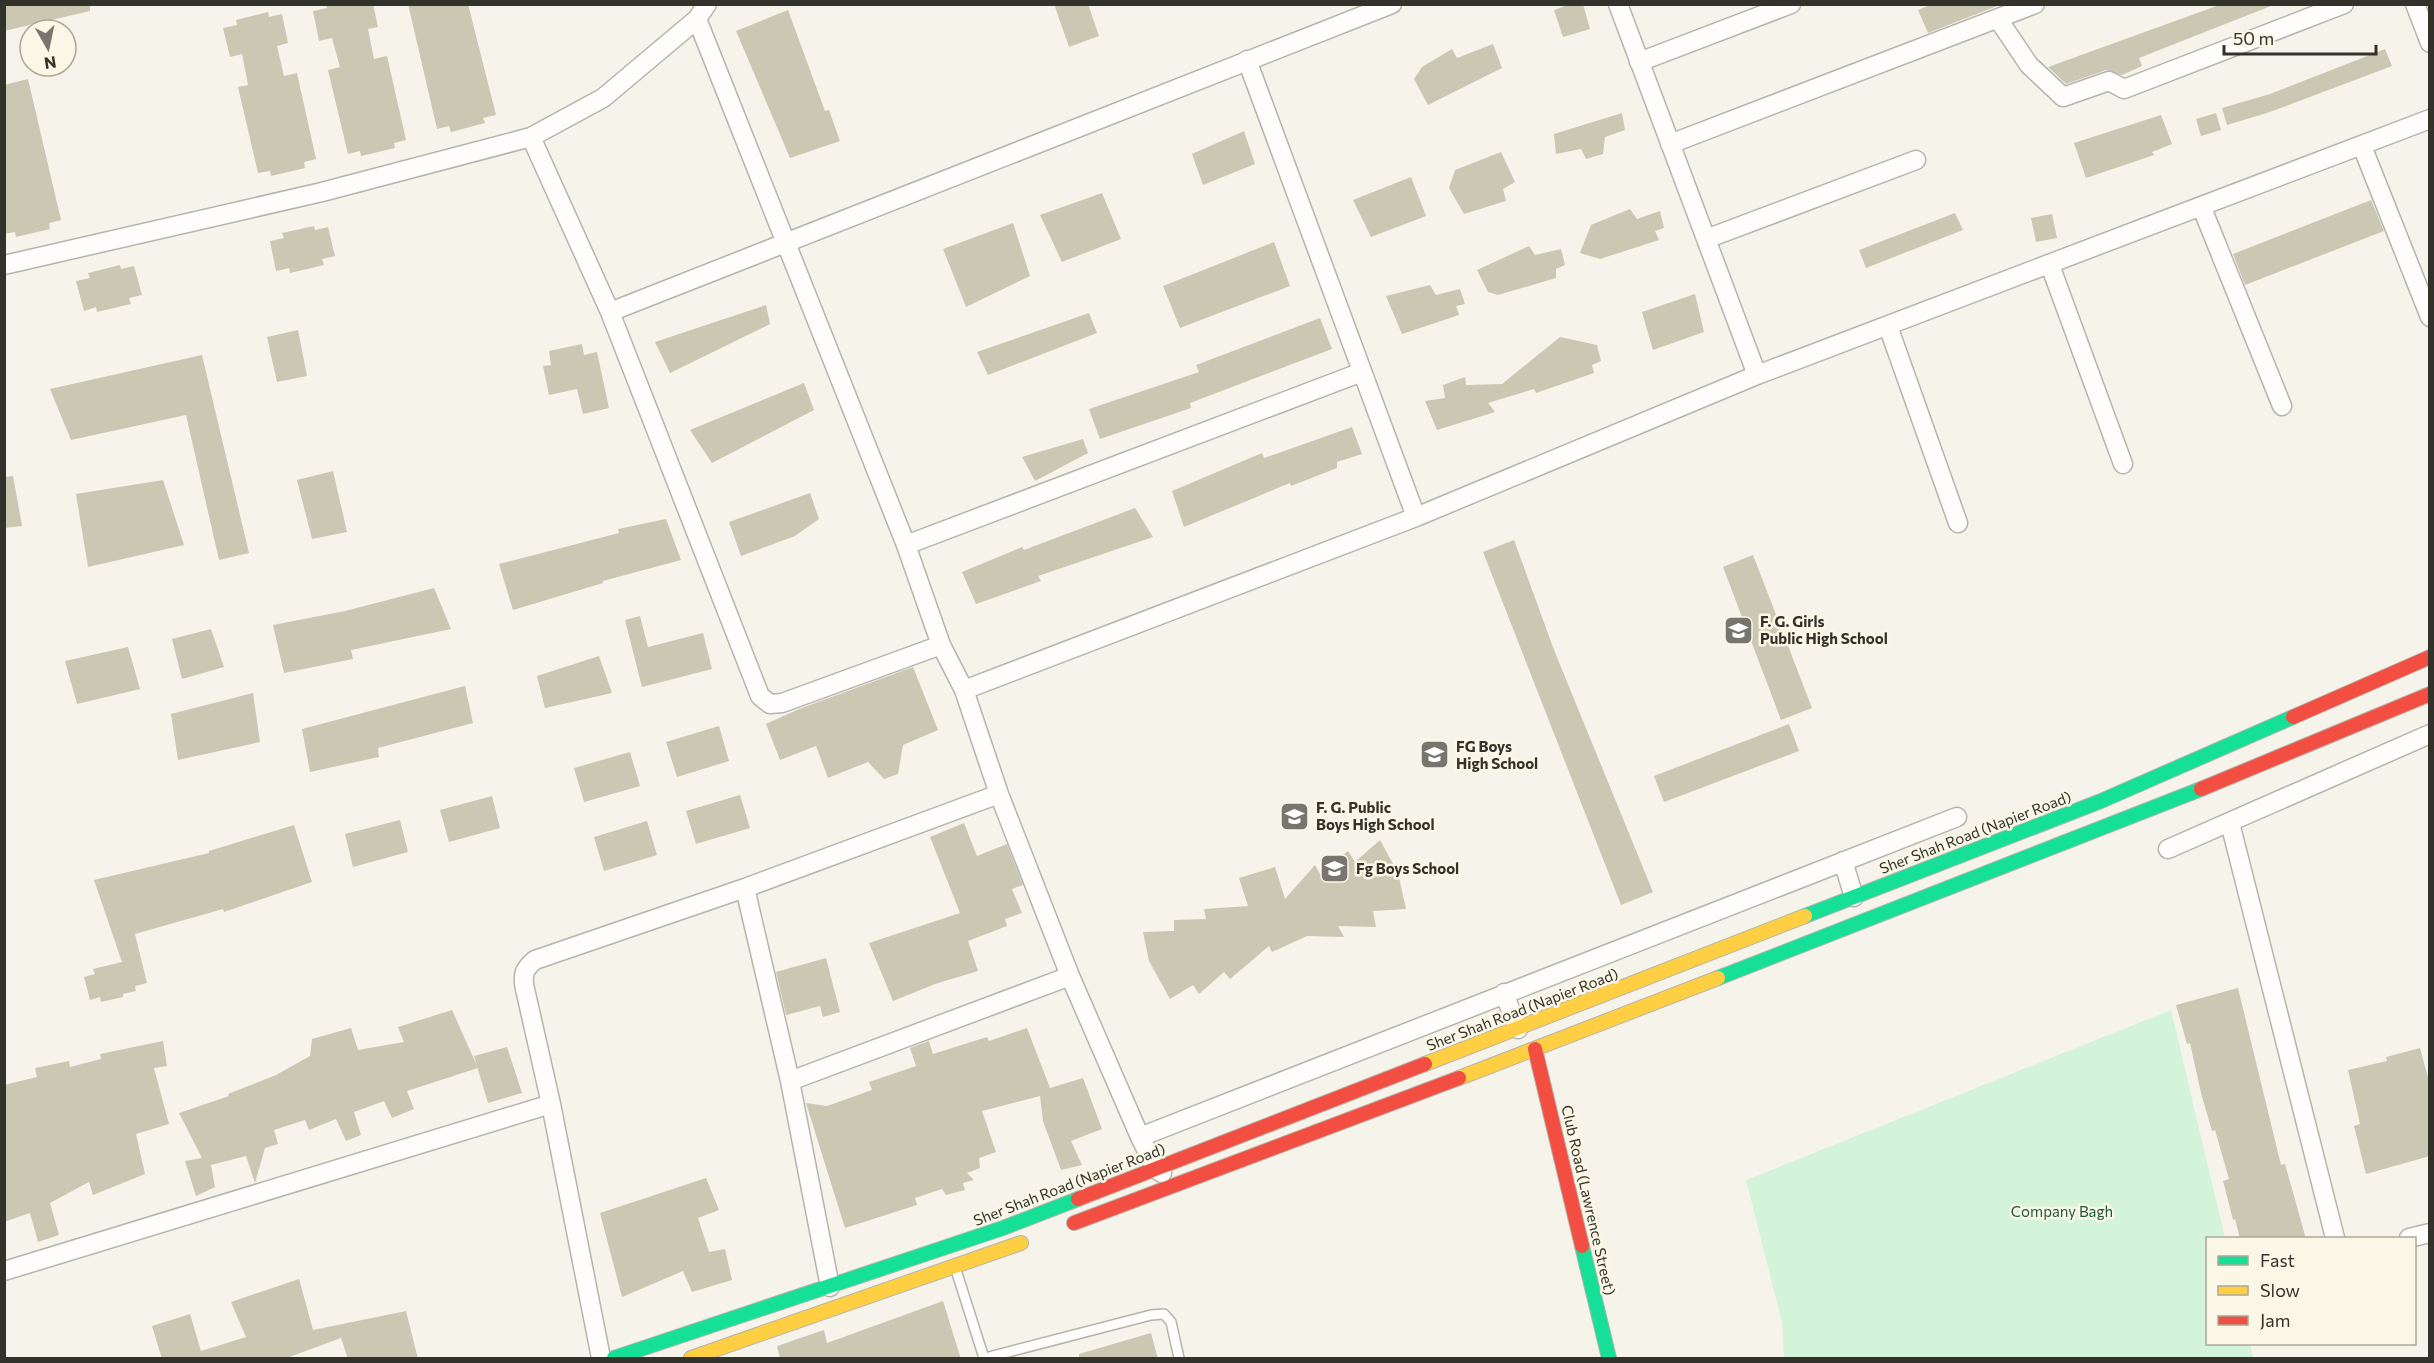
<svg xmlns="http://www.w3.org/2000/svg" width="2434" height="1363" viewBox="0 0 2434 1363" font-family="Commissioner,sans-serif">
<rect width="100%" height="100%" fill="#f6f4ea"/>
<path fill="#d3f3db" d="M 2171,1010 L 2225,1238 L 2208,1238 L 2208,1344 L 2250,1344 L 2253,1358 L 1784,1358 L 1782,1322 L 1746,1180 Z"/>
<path fill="#cac7b3" d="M 4,4 L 90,4 L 90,11 L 4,31 Z
M 326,4 L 373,4 L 378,27 L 368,29 L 374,59 L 387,56 L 406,140 L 394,143 L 395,148 L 361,156 L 360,151 L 348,154 L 328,70 L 340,67 L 332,38 L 319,41 L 313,11 L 327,8 Z
M 408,4 L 468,4 L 496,115 L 483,118 L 485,123 L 451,132 L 449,126 L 437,129 Z
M 1054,4 L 1088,4 L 1099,36 L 1069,47 Z
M 1571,4 L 1583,4 L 1590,29 L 1563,37 L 1554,10 Z
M 1932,4 L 2002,4 L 1928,33 L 1918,10 Z
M 2222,4 L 2271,6 L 2139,58 L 2142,66 L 2122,75 L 2106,70 L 2066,84 L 2048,67 Z
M 788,10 L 825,111 L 829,110 L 840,141 L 790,158 L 736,31 Z
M 268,12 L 269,17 L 282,14 L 288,43 L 277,46 L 284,76 L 297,73 L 316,159 L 304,162 L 305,168 L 271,176 L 270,171 L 258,173 L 238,87 L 248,85 L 242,54 L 230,57 L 223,28 L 237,25 L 236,20 Z
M 1493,44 L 1502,68 L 1428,105 L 1414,79 L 1422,67 L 1452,49 L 1457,58 Z
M 2385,49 L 2392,66 L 2270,112 L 2227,125 L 2222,108 L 2270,94 Z
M 28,79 L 61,220 L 49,223 L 50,229 L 16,237 L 15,232 L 4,234 L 4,85 Z
M 1622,113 L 1625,130 L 1605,137 L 1603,154 L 1586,159 L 1581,149 L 1556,154 L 1554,134 Z
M 2216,113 L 2221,130 L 2201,136 L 2196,119 Z
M 2161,115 L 2172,144 L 2152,152 L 2154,155 L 2086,178 L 2074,143 Z
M 1244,131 L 1255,164 L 1203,185 L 1192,154 Z
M 1501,152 L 1515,182 L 1503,189 L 1506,201 L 1464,214 L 1449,188 L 1455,170 Z
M 1411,177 L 1426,216 L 1371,237 L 1353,200 Z
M 1102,193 L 1121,239 L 1062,262 L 1040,215 Z
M 2371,200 L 2384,231 L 2245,285 L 2233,254 Z
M 1630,209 L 1637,219 L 1660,211 L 1664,228 L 1655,231 L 1659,240 L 1600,259 L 1580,253 L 1591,225 Z
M 1955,213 L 1963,230 L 1866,268 L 1859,250 Z
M 2052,214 L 2057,238 L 2036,242 L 2031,218 Z
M 1013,223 L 1030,276 L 966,307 L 943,249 Z
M 314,226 L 315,230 L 328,227 L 335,256 L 322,259 L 324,265 L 290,273 L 289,268 L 276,271 L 270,241 L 284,238 L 282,233 Z
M 1274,242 L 1290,286 L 1180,328 L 1163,286 Z
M 1529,246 L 1535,255 L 1561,249 L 1565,265 L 1556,269 L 1556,278 L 1498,295 L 1488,292 L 1477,270 Z
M 120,265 L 121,269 L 134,266 L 142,295 L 129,298 L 131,304 L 97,312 L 96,307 L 84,311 L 76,281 L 90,278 L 88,273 Z
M 1430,285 L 1436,295 L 1460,289 L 1465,304 L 1456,306 L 1459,315 L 1402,334 L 1386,296 Z
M 1695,294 L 1704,332 L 1653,350 L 1642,312 Z
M 766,305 L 770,324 L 670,373 L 655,342 Z
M 1089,313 L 1097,333 L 988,375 L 977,352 Z
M 1320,318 L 1332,349 L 1190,403 L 1191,408 L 1100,439 L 1089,409 L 1199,372 L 1196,365 Z
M 298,330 L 307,376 L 277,382 L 267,337 Z
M 1560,337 L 1597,345 L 1601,361 L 1592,365 L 1594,373 L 1536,393 L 1534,389 L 1488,403 L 1495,412 L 1437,430 L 1425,401 L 1445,398 L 1443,385 L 1465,377 L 1466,385 L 1502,384 Z
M 582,344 L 584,355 L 597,352 L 609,408 L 583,414 L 577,389 L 549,395 L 543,366 L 551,365 L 549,351 Z
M 202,355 L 249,553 L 219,560 L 186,415 L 71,440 L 50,389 Z
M 804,383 L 814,410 L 712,463 L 690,430 Z
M 1352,427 L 1362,454 L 1337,462 L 1337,468 L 1291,486 L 1290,483 L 1184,527 L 1172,491 L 1262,453 L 1264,458 Z
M 1083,439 L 1088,453 L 1035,481 L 1022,457 Z
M 333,471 L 347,532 L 312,539 L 297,480 Z
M 13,476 L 22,526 L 4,528 L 4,477 Z
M 163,480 L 184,545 L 88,567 L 76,494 Z
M 810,493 L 819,519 L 795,536 L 741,556 L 729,522 Z
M 1135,508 L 1153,537 L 1038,576 L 1041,581 L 976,604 L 962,572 L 1022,547 L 1024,550 Z
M 666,519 L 681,560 L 603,581 L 603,583 L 513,610 L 499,564 L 619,533 L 618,529 Z
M 1514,540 L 1554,650 L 1653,892 L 1621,905 L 1483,552 Z
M 1753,555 L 1812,708 L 1781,720 L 1723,567 Z
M 434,588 L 451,629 L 351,650 L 353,659 L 284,673 L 273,625 L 345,611 Z
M 640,616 L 648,647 L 703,633 L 712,669 L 642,687 L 625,620 Z
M 211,629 L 224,667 L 182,679 L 172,639 Z
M 128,647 L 140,689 L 77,704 L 65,661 Z
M 599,656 L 612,693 L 545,708 L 537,676 Z
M 913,667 L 938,730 L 903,745 L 898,774 L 884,779 L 868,762 L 828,778 L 816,746 L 780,760 L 766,724 L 799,709 Z
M 465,686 L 473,723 L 378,748 L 379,757 L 310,772 L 302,729 Z
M 253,693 L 260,742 L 178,760 L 171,714 Z
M 1789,724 L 1799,751 L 1664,802 L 1654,776 Z
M 719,726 L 729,761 L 677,777 L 666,742 Z
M 630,752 L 640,786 L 584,802 L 574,768 Z
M 740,795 L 750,828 L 696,844 L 686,811 Z
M 492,796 L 500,828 L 449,842 L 440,810 Z
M 400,820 L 408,852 L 353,867 L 345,834 Z
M 647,821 L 657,855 L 604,871 L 594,837 Z
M 964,823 L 977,856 L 1007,844 L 1023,885 L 1012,889 L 1022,913 L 1005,919 L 1007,926 L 968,941 L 978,971 L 935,984 L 893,1001 L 869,943 L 960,913 L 930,837 Z
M 294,825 L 312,882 L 224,912 L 223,909 L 135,934 L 147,983 L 135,986 L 136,991 L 123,994 L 123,997 L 101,1002 L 100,997 L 90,1000 L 84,977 L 95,974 L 93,969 L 122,962 L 94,880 L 209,853 L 209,851 Z
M 1380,840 L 1398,873 L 1406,909 L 1373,911 L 1376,927 L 1338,926 L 1344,937 L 1307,936 L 1272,952 L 1269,946 L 1230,979 L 1224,972 L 1199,994 L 1193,985 L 1170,999 L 1149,961 L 1143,932 L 1174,931 L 1174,920 L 1206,919 L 1204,909 L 1248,906 L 1239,878 L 1275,867 L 1285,899 L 1315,865 L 1320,874 L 1348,851 L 1355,862 Z
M 826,958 L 840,1012 L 823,1017 L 820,1006 L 786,1015 L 776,972 Z
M 2238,988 L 2281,1165 L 2285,1164 L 2306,1239 L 2240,1239 L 2235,1219 L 2233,1220 L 2223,1181 L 2229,1179 L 2215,1130 L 2212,1131 L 2201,1093 L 2190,1043 L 2187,1044 L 2176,1005 Z
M 452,1010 L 478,1068 L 407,1091 L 414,1109 L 392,1118 L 384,1101 L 354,1112 L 361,1135 L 346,1141 L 336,1119 L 309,1130 L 305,1120 L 274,1130 L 278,1144 L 265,1148 L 255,1183 L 246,1156 L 211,1165 L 215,1187 L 196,1196 L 185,1161 L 202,1158 L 179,1113 L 229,1096 L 228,1094 L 276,1075 L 310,1056 L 312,1039 L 351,1028 L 358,1050 L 404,1042 L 398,1027 Z
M 1027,1028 L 1050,1088 L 1083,1078 L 1102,1129 L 1071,1141 L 1082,1165 L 1061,1170 L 1043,1121 L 1040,1096 L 982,1111 L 996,1152 L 979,1158 L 980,1168 L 967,1173 L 974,1180 L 963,1183 L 965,1190 L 946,1195 L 942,1189 L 915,1198 L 917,1205 L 845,1228 L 806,1103 L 827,1106 L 872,1090 L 869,1082 L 916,1066 L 910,1048 L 929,1041 L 933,1054 L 987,1037 L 989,1041 Z
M 163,1041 L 167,1066 L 154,1068 L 169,1124 L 136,1134 L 145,1174 L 93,1195 L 89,1182 L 50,1203 L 59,1235 L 38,1242 L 30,1213 L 4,1222 L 4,1085 L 37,1077 L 35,1068 L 69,1061 L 70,1067 L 101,1059 L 100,1054 Z
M 507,1047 L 522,1093 L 488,1103 L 474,1056 Z
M 2420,1048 L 2430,1085 L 2430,1156 L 2366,1174 L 2354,1126 L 2360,1124 L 2348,1070 L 2387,1061 L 2386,1057 Z
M 706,1178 L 719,1210 L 698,1218 L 709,1252 L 725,1249 L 732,1280 L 692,1292 L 683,1271 L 622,1297 L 600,1213 Z
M 299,1279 L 313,1330 L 406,1311 L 418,1359 L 348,1359 L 341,1338 L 284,1359 L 162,1359 L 152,1326 L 190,1314 L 201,1351 L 246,1337 L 231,1302 Z
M 943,1301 L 961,1359 L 780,1359 L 777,1346 L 824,1330 L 827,1343 Z
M 1151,1333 L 1158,1359 L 1079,1359 L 1079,1354 Z"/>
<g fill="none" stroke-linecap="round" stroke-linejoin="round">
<defs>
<path id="lane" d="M 956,1270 L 984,1358
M 985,1358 L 1151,1315 L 1164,1314 L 1171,1322 L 1179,1358"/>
<path id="street" d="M 1618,4 L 1757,375
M 2415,4 L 2430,43
M 697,19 L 906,545 L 941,645 L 964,690 L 999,794 L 1070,976 L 1140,1137 L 1156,1169 L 1162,1173
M 1998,19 L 2029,65 L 2063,97 L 2109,81 L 2124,89 L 2344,4
M 1247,60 L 1416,517
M 1639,62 L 1791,4
M 531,137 L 610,312 L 760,696 L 770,704 L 782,703 L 941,645
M 1670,144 L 2035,4
M 2362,146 L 2430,317
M 2202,208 L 2282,406
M 1706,239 L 1916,160
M 4,265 L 322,192 L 531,137 L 603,98 L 697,19 L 707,4
M 2050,265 L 2123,464
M 610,312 L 1392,4
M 1888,326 L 1958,523
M 906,545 L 1362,372
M 964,690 L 1416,517 L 1757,375 L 2430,119
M 2230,823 L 2335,1238
M 2168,849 L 2430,734
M 1843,861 L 1854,897
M 745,888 L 790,1081 L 830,1287
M 1504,993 L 1518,1029
M 790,1081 L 1070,976
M 1140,1137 L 1957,817
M 2409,1238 L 2430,1233
M 4,1271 L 551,1104
M 601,1358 L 551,1104 L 525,989 C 522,975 524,969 535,960 L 745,888 L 999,794"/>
<path id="fast" d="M 1805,916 L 2101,801 L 2293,717
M 1718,978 L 2201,789
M 1582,1246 L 1609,1358
M 614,1358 L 1003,1228 L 1078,1199"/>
<path id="slow" d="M 1425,1064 L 1805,916
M 1459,1078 L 1718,978
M 691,1358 L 1021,1243"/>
<path id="jam" d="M 2293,717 L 2430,657
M 2201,789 L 2430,694
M 1535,1049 L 1582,1246
M 1078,1199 L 1425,1064
M 1074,1223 L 1459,1078"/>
</defs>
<use href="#lane" stroke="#b5b4ac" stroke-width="12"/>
<use href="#street" stroke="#b5b4ac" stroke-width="21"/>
<use href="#fast" stroke="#b5b4ac" stroke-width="16"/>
<use href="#slow" stroke="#b5b4ac" stroke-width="16"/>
<use href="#jam" stroke="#b5b4ac" stroke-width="16"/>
<use href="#lane" stroke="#fefdfc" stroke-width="9"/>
<use href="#street" stroke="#fefdfc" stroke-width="18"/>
<use href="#fast" stroke="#16e098" stroke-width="14"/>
<use href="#slow" stroke="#ffcf43" stroke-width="14"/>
<use href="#jam" stroke="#f24e42" stroke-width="14"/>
</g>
<defs>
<symbol id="school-square" viewBox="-11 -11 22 22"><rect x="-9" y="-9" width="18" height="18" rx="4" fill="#77756d" stroke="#faf7e6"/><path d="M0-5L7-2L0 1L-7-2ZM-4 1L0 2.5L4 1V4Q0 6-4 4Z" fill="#fff"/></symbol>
<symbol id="university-square" viewBox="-11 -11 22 22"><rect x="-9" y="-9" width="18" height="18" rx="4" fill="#77756d" stroke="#faf7e6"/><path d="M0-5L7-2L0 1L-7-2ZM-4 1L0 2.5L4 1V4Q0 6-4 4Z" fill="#fff"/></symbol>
</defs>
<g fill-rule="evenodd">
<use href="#school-square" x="1722" y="614" width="33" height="33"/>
<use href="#university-square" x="1418" y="738" width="33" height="33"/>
<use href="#school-square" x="1278" y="800" width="33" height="33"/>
<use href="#school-square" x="1318" y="852" width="33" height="33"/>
</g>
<g text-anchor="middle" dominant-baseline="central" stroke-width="5" stroke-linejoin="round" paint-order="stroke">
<g font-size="15" font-weight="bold" fill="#32312a" stroke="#faf7e6" text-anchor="start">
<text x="1760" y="621">F. G. Girls<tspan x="1760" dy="17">Public High School</tspan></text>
<text x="1456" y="746">FG Boys<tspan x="1456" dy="17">High School</tspan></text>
<text x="1316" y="807">F. G. Public<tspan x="1316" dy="17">Boys High School</tspan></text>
<text x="1356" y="868">Fg Boys School</text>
</g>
<g font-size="15" fill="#32312a" stroke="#faf7e6">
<text transform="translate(1975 832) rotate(-21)">Sher Shah Road (Napier Road)</text>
<text transform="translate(1522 1009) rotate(-21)">Sher Shah Road (Napier Road)</text>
<text transform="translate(1069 1184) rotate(-21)">Sher Shah Road (Napier Road)</text>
<text transform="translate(1589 1200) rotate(77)">Club Road (Lawrence Street)</text>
</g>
<g font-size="15" fill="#1d583a" stroke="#faf7e6">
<text x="2062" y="1211">Company Bagh</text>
</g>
</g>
<rect width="2434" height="1363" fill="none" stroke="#32312a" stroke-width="12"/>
<rect x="2206" y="1237" width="210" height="108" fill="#faf7e6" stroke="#aaa89b" stroke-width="1.5"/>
<rect x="2218" y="1256" width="30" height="9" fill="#16e098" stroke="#aaa89b" stroke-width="1.5"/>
<text x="2260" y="1267" font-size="18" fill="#32312a">Fast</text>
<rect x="2218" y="1286" width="30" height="9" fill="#ffcf43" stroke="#aaa89b" stroke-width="1.5"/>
<text x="2260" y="1297" font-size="18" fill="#32312a">Slow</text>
<rect x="2218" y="1316" width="30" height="9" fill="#f24e42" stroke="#aaa89b" stroke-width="1.5"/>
<text x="2260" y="1327" font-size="18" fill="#32312a">Jam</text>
<g transform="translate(48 48) rotate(171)"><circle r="28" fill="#faf7e6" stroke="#aaa89b" stroke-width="1.5"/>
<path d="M0-4.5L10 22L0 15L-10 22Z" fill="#77756d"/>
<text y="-9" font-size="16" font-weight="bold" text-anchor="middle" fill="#32312a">N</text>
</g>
<path d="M2224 45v9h152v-9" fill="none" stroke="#32312a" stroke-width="3"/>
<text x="2233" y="45" font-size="18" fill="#32312a" stroke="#faf7e6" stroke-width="4.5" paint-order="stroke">50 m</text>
</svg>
